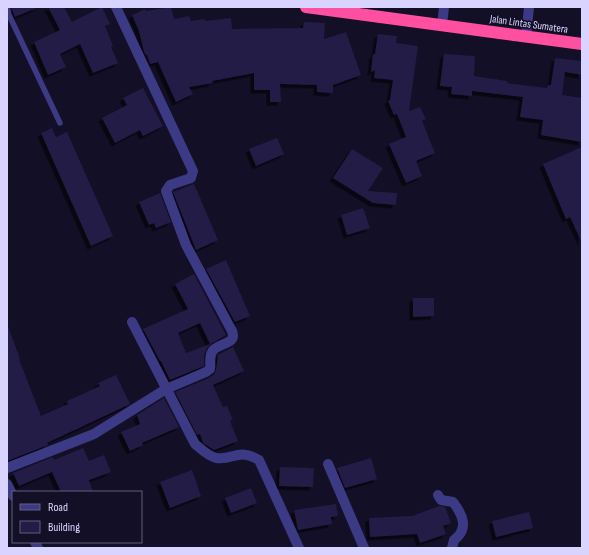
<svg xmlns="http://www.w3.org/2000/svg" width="589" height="555" viewBox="0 0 589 555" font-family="'Sofia Sans Condensed',sans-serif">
<defs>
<filter id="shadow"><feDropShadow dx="-3.5" dy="3.5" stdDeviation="0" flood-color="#0009"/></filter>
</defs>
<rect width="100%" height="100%" fill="#130f26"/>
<path fill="#241b47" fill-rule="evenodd" filter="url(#shadow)" d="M 11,7 L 39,7 L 15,17 Z
M 48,7 L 64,7 L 72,22 L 102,7 L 110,24 L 105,26 L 113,46 L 111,47 L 118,63 L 93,73 L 80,44 L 60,54 L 66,67 L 48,75 L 34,42 L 60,30 Z
M 171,7 L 174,19 L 189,16 L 191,21 L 205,19 L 205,21 L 231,18 L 232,29 L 303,28 L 304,22 L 325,23 L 324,39 L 346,32 L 361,75 L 333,85 L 333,93 L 317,92 L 317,85 L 280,84 L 281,102 L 270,102 L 270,90 L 254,90 L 254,73 L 212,81 L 213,83 L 189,87 L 193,94 L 176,102 L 158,62 L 150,64 L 147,55 L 146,55 L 144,52 L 139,31 L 132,15 L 145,9 L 146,11 Z
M 378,34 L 397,36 L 396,43 L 418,46 L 409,111 L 420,107 L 426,119 L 422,121 L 435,153 L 416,161 L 422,176 L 406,183 L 389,144 L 406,137 L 397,114 L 394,115 L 388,101 L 390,100 L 393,80 L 374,78 L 375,70 L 371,72 L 373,54 L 375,54 Z
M 444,54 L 475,56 L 474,76 L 507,81 L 507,83 L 547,88 L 548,85 L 551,85 L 555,58 L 582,61 L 582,75 L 565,72 L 562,95 L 582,98 L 582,142 L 541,135 L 543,120 L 520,117 L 523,97 L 472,91 L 472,96 L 451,94 L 452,87 L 440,86 Z
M 143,88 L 163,126 L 143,136 L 140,130 L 115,143 L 102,118 L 127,105 L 123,98 Z
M 52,128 L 56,137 L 67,132 L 113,236 L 91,246 L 41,133 Z
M 277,138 L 284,154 L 256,166 L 249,149 Z
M 582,147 L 582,243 L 570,217 L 566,219 L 543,164 Z
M 352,149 L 383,168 L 368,191 L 397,193 L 396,205 L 373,203 L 333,178 Z
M 194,184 L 218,240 L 196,250 L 173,192 Z
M 160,193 L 171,222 L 156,228 L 154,223 L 149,225 L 139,202 Z
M 363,208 L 370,228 L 347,235 L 341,215 Z
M 226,260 L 250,316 L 235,322 L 206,269 Z
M 194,274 L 226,335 L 211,344 L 207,348 L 204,355 L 204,366 L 170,380 L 161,361 L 160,361 L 143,329 L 188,309 L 175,284 ZM 200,323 L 210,344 L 186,353 L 178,333 Z
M 413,298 L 434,298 L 434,316 L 413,317 Z
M 8,326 L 20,359 L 19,359 L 41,416 L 68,404 L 67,401 L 100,386 L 98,383 L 116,375 L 130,404 L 47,443 L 48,445 L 7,461 L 7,327 Z
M 233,347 L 244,371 L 213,385 L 223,407 L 227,406 L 233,420 L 230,421 L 238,441 L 214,450 L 203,443 L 200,434 L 197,435 L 175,392 L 209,378 L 214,374 L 216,370 L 218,355 Z
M 164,398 L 179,427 L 142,443 L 143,445 L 130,451 L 121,432 L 140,424 L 137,415 Z
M 83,448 L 89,461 L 104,455 L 111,472 L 89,480 L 93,492 L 61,492 L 52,472 L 19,486 L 13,473 L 53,457 L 54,460 Z
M 371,458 L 377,479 L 345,488 L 337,468 Z
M 280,467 L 314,468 L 313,487 L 279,486 Z
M 192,470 L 201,496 L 170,508 L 160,482 Z
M 251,488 L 257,503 L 231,513 L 225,498 Z
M 336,504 L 338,516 L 331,517 L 332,524 L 298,530 L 294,510 Z
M 439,506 L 445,507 L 451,523 L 443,526 L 446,534 L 420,543 L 417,534 L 370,537 L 369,518 L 412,516 Z
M 529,512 L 533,528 L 496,537 L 492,521 Z"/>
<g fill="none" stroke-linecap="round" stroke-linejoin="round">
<path stroke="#3d3a85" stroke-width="5.5" d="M 7,7 L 9,15 L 60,123"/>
<path stroke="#3d3a85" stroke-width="10" d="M 442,25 L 444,7
M 526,37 L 529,7
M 132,322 L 195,444 C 201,449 208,456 216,458 C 234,461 237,447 259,460 L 299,548
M 328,464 L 364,548
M 7,468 L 94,434 L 166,389 L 206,372 L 210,369 C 211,364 209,357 212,352 C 216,343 238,345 232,331 L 186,245 L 166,191 L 170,185 L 191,178 L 193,171 L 116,7
M 7,484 L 13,496
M 438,495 L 441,500 L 453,502 C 463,515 469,529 454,540 L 452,548
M 35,542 L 38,548"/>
<path stroke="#ff4fa3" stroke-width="12" d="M 306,7 L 582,44"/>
</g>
<g text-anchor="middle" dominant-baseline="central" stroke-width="3.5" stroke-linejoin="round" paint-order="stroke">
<g font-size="11" fill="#d9d4ff" stroke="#130f26">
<text transform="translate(529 24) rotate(8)">Jalan Lintas Sumatera</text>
</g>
</g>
<rect width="589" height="555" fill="none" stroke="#d9d4ff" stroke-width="16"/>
<rect x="12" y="491" width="130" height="52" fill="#130f26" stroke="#625e7d"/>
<rect x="20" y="504" width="20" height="6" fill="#3d3a85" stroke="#625e7d"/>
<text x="48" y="511" font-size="12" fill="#d9d4ff">Road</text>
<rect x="20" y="521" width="20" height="12" fill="#241b47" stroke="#625e7d"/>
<text x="48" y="531" font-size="12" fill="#d9d4ff">Building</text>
</svg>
